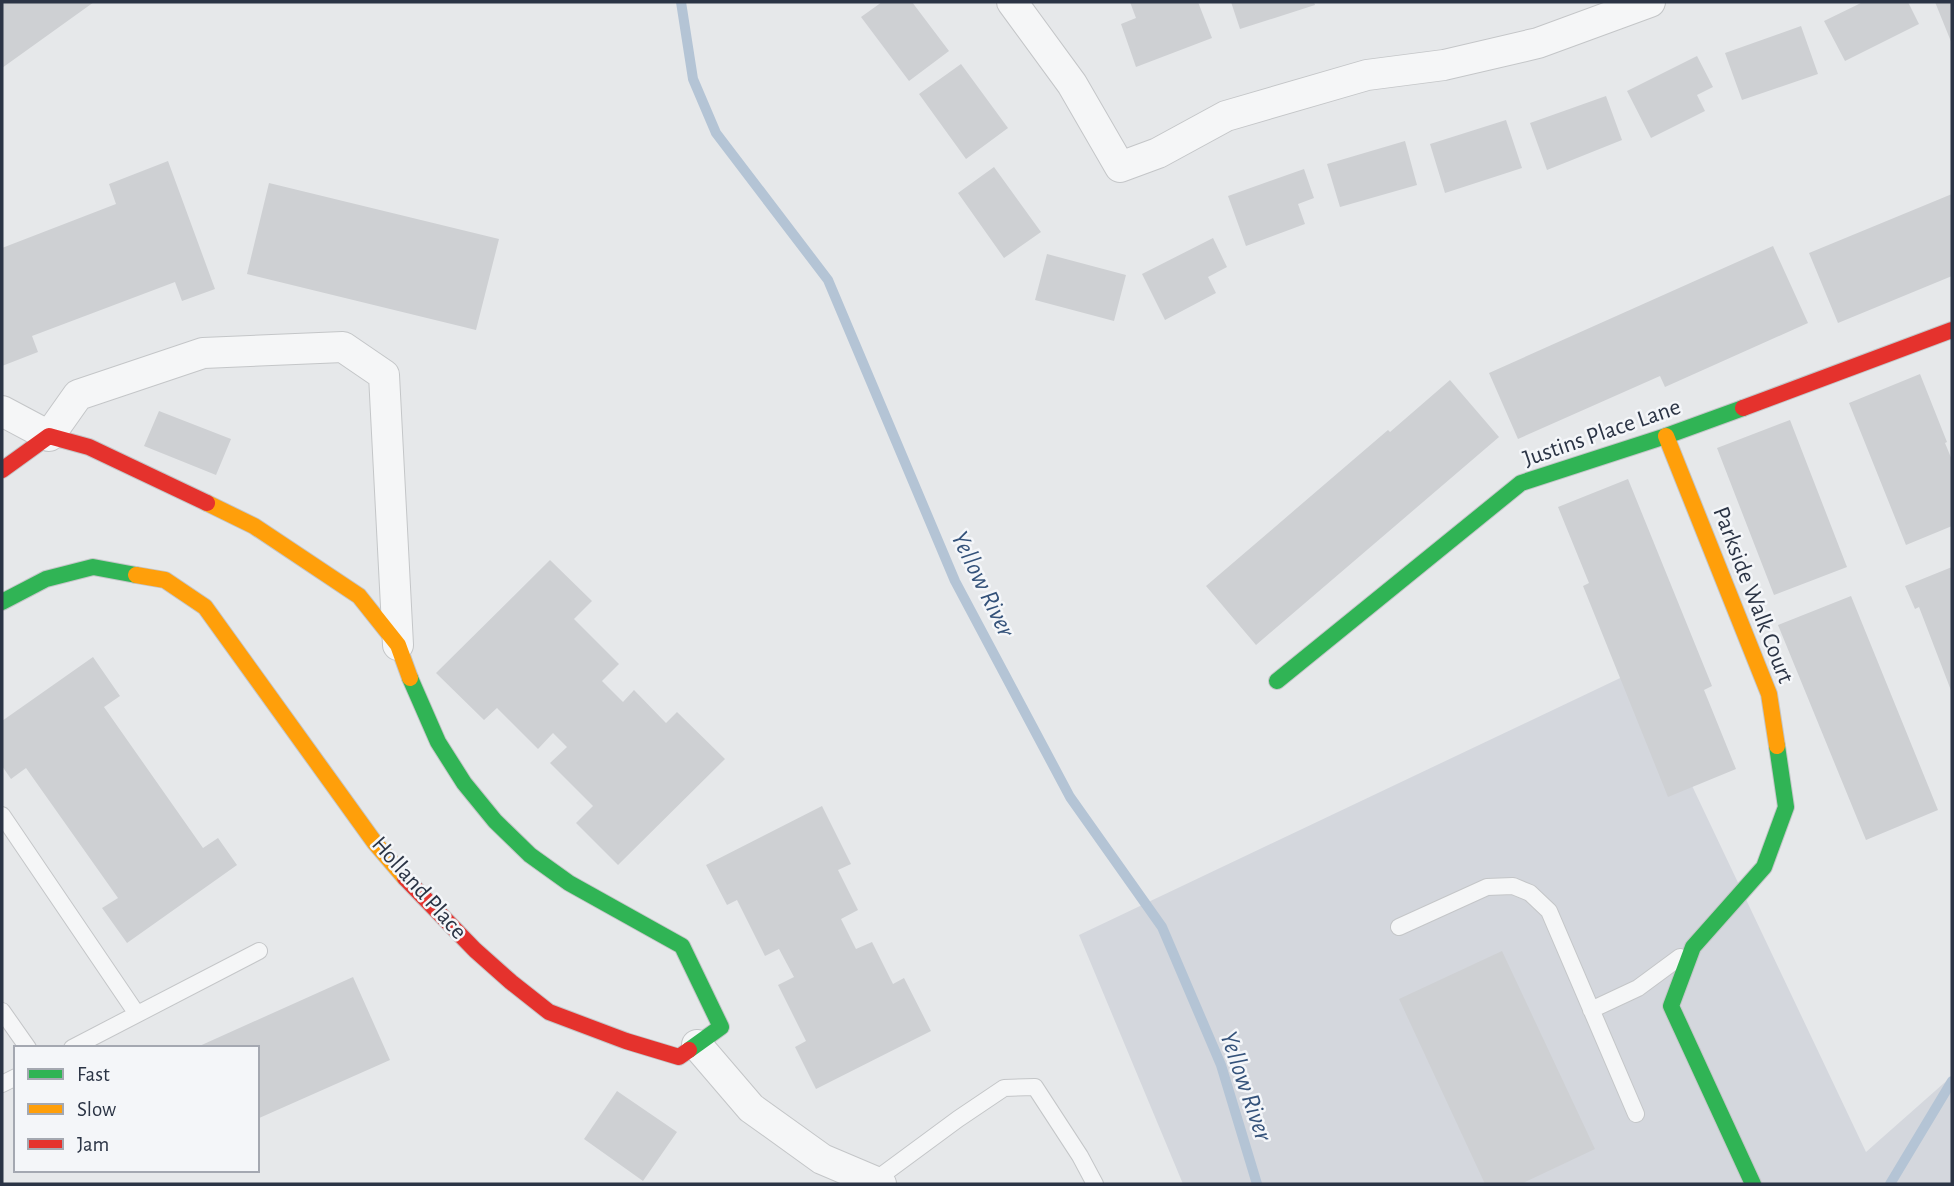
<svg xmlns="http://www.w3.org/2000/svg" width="1954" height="1186" viewBox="0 0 1954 1186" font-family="'Alegreya Sans',sans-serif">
<rect width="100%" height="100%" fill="#e6e8ea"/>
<path fill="#d4d7dd" d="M 1637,670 L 1866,1152 L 1952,1076 L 1952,1184 L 1183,1184 L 1079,935 Z"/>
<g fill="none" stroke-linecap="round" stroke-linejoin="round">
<path stroke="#b4c4d5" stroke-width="10" d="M 681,2 L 693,79 L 716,133 L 828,280 L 955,581 L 1070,797 L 1162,927 L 1221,1065 L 1257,1184
M 1890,1184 L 1952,1081"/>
</g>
<path fill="#ced0d3" d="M 2,2 L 94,2 L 2,68 Z
M 882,2 L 912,2 L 949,51 L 909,81 L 861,17 Z
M 1130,2 L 1198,2 L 1212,38 L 1136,67 L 1121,24 L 1136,18 Z
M 1231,2 L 1314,2 L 1315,5 L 1240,29 Z
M 1863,2 L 1908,2 L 1919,24 L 1845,61 L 1824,21 Z
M 1935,2 L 1952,2 L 1952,44 Z
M 1801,26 L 1818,74 L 1742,100 L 1725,53 Z
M 1697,56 L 1713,87 L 1697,95 L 1705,111 L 1651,138 L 1627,91 Z
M 961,64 L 1008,128 L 966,159 L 919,94 Z
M 1606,96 L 1622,140 L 1547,170 L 1530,123 Z
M 1506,120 L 1522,168 L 1445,193 L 1430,144 Z
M 1405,141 L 1417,185 L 1340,207 L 1327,164 Z
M 168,161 L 215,289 L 182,301 L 175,282 L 32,336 L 38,352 L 2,366 L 2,248 L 116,204 L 109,184 Z
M 994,167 L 1041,232 L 1004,258 L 958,193 Z
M 1304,169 L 1314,198 L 1298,204 L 1305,224 L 1246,246 L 1228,196 Z
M 269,183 L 499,239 L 476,330 L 247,274 Z
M 1952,194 L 1952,276 L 1838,323 L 1809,253 Z
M 1213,238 L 1227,267 L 1208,277 L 1216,293 L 1165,320 L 1142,274 Z
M 1773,246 L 1808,323 L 1665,387 L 1660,376 L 1518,439 L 1489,373 Z
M 1047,254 L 1126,275 L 1114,321 L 1035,300 Z
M 1920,374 L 1947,442 L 1945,443 L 1952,460 L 1952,526 L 1906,545 L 1849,403 Z
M 1450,380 L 1499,437 L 1256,645 L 1206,586 L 1388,430 L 1390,432 Z
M 159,411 L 231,439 L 216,475 L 144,446 Z
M 1790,420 L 1847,567 L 1774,595 L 1717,448 Z
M 1628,479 L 1712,686 L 1704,690 L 1736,769 L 1668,797 L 1583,586 L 1589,583 L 1558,507 Z
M 550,560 L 592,601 L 574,619 L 619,664 L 602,681 L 623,702 L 634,690 L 666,723 L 677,712 L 725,759 L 618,865 L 576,823 L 593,806 L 550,763 L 567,747 L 553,733 L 538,749 L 497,708 L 484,720 L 436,673 Z
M 1952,567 L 1952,693 L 1919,607 L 1915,609 L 1905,586 Z
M 1851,596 L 1938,810 L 1866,840 L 1778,625 Z
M 93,657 L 120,696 L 104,707 L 203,848 L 218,838 L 237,865 L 127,943 L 102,908 L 118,898 L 26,768 L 11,779 L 2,766 L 2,721 Z
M 822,806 L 851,864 L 838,870 L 858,910 L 841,919 L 856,949 L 872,942 L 893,984 L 904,978 L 931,1031 L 816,1089 L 795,1047 L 806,1041 L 778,985 L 794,977 L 779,949 L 765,956 L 737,900 L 727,905 L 706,865 Z
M 1502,951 L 1595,1149 L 1521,1184 L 1485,1184 L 1399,999 Z
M 353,977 L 390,1060 L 257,1119 L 257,1048 L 195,1048 Z
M 617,1091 L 677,1132 L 643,1181 L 584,1139 Z"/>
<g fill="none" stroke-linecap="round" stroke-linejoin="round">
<defs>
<path id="lane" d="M 2,815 L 137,1014
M 1399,927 L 1487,887 L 1513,886 L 1530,893 L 1549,911 L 1636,1114
M 1591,1010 L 1638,988 L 1680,957
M 2,1011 L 28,1048
M 72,1048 L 259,951
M 2,1084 L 16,1077
M 874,1181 L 958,1119 L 1004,1088 L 1035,1087 L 1080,1156 L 1095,1184"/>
<path id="street" d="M 1012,2 L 1072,84 L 1120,167 L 1158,153 L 1226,116 L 1367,75 L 1444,65 L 1538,43 L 1650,2
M 2,411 L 49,436 L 78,395 L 203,353 L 343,347 L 384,375 L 398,645
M 697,1045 L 751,1108 L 822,1159 L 881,1184"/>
<path id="fast" d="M 2,602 L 46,579 L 93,567 L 136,575
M 410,678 L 438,742 L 464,783 L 495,821 L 530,855 L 569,883 L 682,946 L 721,1027 L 689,1050
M 1277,681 L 1521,483 L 1666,436 L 1743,408
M 1753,1184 L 1671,1006 L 1693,947 L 1764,867 L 1786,807 L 1777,746"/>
<path id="slow" d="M 1666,436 L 1769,694 L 1777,746
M 207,503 L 254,526 L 359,596 L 398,645 L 410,678
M 136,575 L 165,580 L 205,607 L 375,843 L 405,878"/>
<path id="jam" d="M 1743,408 L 1952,330
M 2,470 L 49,436 L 89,447 L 207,503
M 405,878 L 475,950 L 511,982 L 549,1012 L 626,1041 L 679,1057 L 689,1050"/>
</defs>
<use href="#lane" stroke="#c4c6c8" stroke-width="18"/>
<use href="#street" stroke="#c4c6c8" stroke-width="32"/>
<use href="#fast" stroke="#c4c6c8" stroke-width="18"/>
<use href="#slow" stroke="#c4c6c8" stroke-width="18"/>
<use href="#jam" stroke="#c4c6c8" stroke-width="18"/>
<use href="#lane" stroke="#f5f6f7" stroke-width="16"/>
<use href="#street" stroke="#f5f6f7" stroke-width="30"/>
<use href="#fast" stroke="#30b455" stroke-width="16"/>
<use href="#slow" stroke="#ff9f0a" stroke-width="16"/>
<use href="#jam" stroke="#e5322d" stroke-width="16"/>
</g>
<g text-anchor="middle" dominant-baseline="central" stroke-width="5" stroke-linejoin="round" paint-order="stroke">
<g font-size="24" fill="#2b3445" stroke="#f4f6f9">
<text transform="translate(1602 433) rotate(-19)">Justins Place Lane</text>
<text transform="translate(1753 595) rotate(69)">Parkside Walk Court</text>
<text transform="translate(419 888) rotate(48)">Holland Place</text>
</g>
<g font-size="26" font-style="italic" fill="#34527a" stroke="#f4f6f9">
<text transform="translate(983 584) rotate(64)">Yellow River</text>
<text transform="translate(1246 1086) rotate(71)">Yellow River</text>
</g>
</g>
<rect width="1954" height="1186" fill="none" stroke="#2b3445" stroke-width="7"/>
<rect x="14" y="1046" width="245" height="126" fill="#f4f6f9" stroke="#a4a8b1" stroke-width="2"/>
<rect x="28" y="1069" width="35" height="10" fill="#30b455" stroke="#a4a8b1" stroke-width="2"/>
<text x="77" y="1081" font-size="21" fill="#2b3445">Fast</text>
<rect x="28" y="1104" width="35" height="10" fill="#ff9f0a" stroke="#a4a8b1" stroke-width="2"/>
<text x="77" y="1116" font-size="21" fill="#2b3445">Slow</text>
<rect x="28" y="1139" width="35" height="10" fill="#e5322d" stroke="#a4a8b1" stroke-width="2"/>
<text x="77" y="1151" font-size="21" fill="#2b3445">Jam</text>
</svg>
